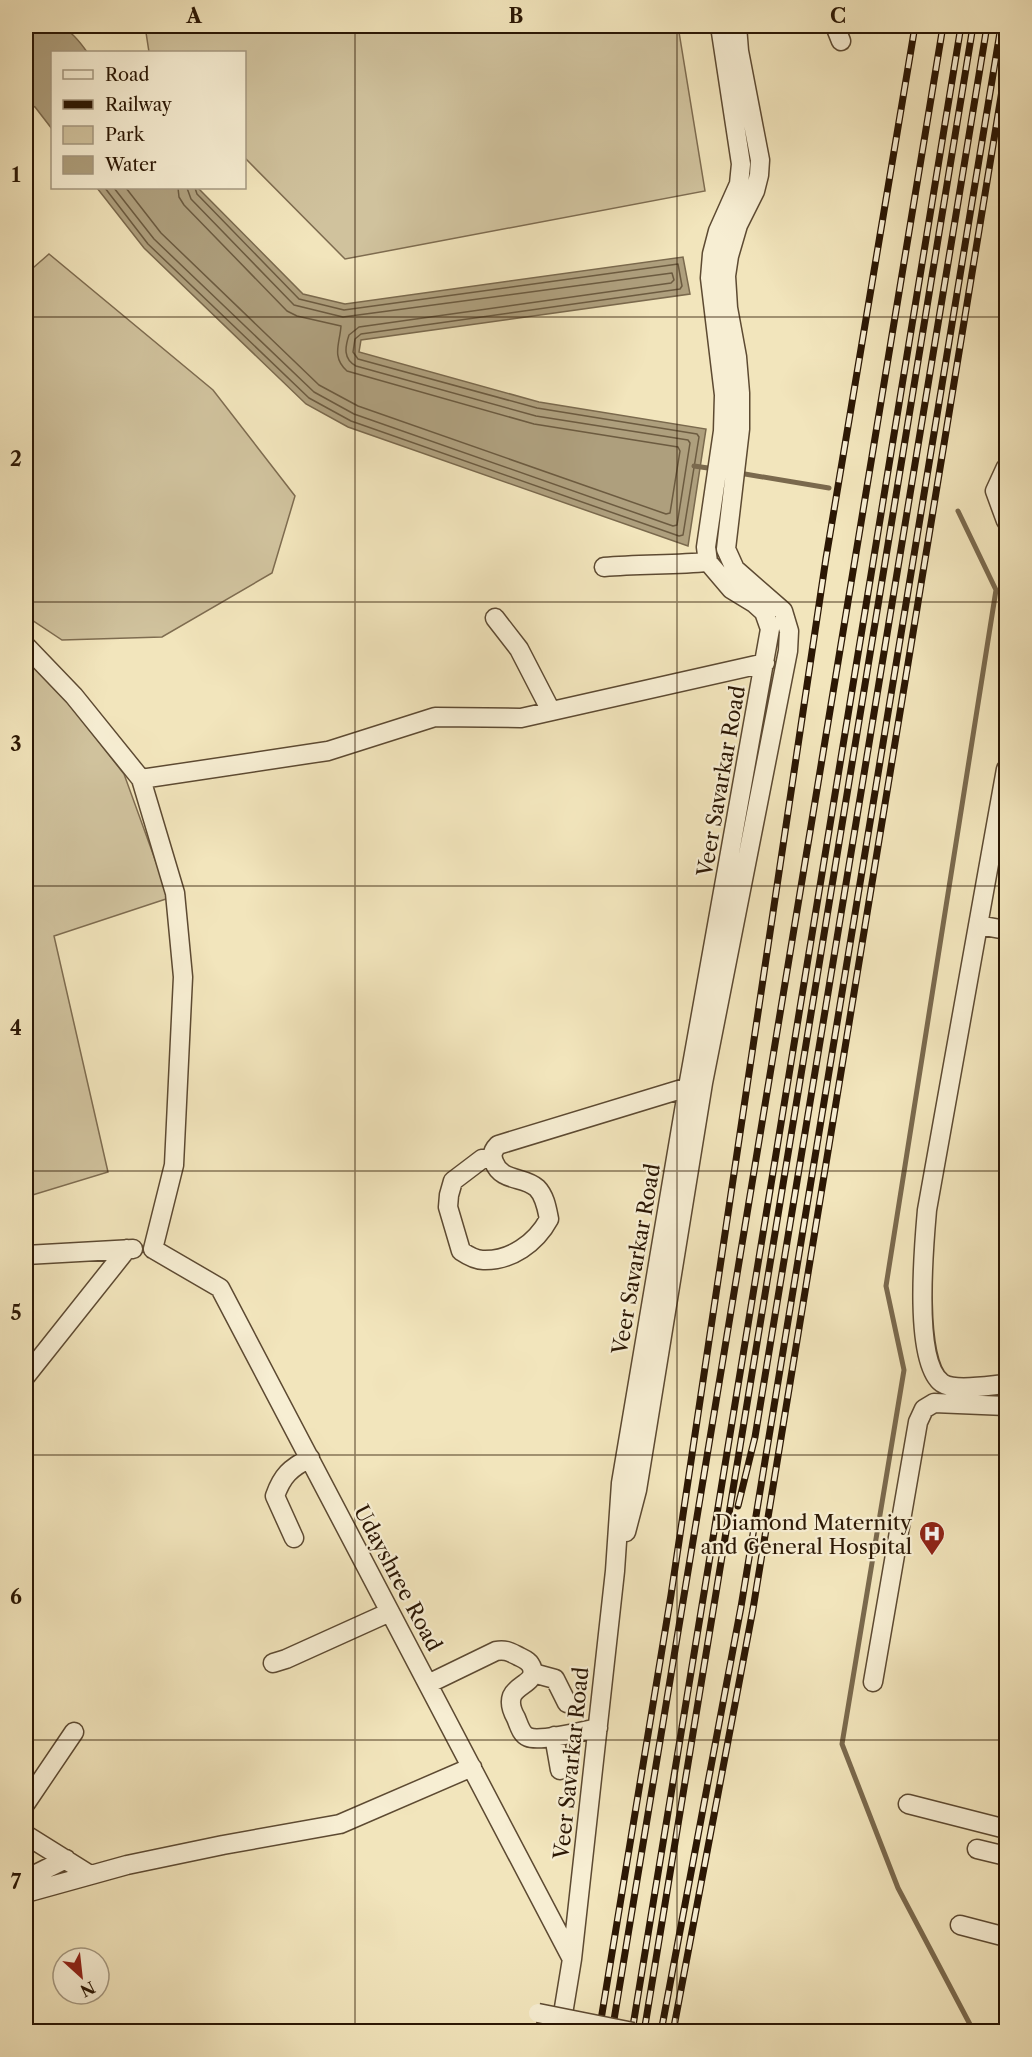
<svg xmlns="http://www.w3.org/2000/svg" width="1032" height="2057" viewBox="0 0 1032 2057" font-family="'Libre Caslon Text',serif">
<rect width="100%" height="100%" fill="#f2e5bc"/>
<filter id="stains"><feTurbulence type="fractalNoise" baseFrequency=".00333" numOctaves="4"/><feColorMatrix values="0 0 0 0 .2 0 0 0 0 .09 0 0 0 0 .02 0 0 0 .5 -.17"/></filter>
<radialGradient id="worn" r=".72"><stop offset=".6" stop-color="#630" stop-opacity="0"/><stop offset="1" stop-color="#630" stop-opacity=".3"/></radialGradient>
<path fill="#d0c29d" stroke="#7e6c50" stroke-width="1.5" d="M 145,26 L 678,26 L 705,191 L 345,259 L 245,158 L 244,52 L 149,52 Z
M 49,254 L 213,390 L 295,496 L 272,573 L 162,637 L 62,640 L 26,616 L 26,274 Z
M 26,658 L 64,697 L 124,774 L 169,898 L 54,936 L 108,1172 L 26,1197 Z"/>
<path fill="#ae9f7d" stroke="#7a694d" stroke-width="1.5" d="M 26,26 C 60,25 66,22 87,52 L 52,52 L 52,129 L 35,107 L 26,104 Z
M 97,188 L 198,188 L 303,294 L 345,304 L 683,257 L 690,294 L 361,340 L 359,352 L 539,402 L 706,429 L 688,546 L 348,427 L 306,404 L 144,248 Z"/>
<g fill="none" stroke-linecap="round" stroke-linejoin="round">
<path stroke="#6c5b40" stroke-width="1.5" d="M 105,188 L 148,244 L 309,398 L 351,421 L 679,536 L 683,535 L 699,437 L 697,434 L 537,408 L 358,359 L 353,352 L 355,339 L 361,334 L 680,289 L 682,286 L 678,264 L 344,310 L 299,299 L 197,194 L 195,188
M 114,188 L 154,239 L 314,392 L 354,414 L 673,526 L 677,525 L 690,443 L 688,440 L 536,416 L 356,366 C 343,359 345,347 349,335 L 359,327 L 671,283 L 674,280 L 672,273 L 343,317 L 294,305 L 191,199 L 187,188
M 126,188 L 161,233 L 319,385 L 358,406 L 666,514 L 670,513 L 680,451 L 678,447 L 534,424 L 347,371 C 331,357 340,343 341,326 L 297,316 L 287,311 L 184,205 L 179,197 L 178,188"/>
<path stroke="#7a694d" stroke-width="5" d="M 694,466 L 715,469
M 739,473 L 829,488
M 958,511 L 996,590 L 886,1286 L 904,1370 L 842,1744 L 898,1888 L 974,2032"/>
<defs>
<path id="minor" d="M 835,26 L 841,41
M 1006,467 L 995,491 L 1006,521
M 604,567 C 639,564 673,565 708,562
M 495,618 L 519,649 L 551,711
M 26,646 L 74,696 L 141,779 L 175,893 L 183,977 L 174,1165 L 153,1249
M 1006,769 L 927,1210 C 924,1244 913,1362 942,1383 C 955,1392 991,1385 1006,1384
M 141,779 L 328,751 L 435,717 L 521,718 L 765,663
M 978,925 L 1006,930
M 492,1158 L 482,1159 L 453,1181 L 449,1195 L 448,1207 L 461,1251 C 467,1255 475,1260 483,1260 C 511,1261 536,1243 549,1219 C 547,1209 545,1196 537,1188 C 524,1176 501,1182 494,1162 C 491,1155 493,1150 498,1145 L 698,1084
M 153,1249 L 220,1288 L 572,1959
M 26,1255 L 133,1249
M 26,1376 L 127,1249
M 626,1532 L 637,1490 L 703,1083 L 788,651 L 789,631 L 783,611 L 735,569 L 726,549 L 740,429 L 740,393 L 737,357 L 728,308 L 726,276 L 729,256 L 738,225 L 755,191 L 759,175 L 760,160 L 739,51 L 737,26
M 294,1538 L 275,1496 C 282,1476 290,1468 310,1458
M 273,1663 L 286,1659 L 390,1612
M 533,1673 L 555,1679 L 567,1703
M 873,1682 L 918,1422 L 924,1409 L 934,1403 L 1006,1406
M 428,1684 L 496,1651 C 505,1649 510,1652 518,1656 C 524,1659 530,1661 532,1668 C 536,1683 517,1684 512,1696 C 509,1704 512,1711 516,1718 C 519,1725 521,1734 528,1737 C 539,1742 584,1731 598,1728
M 554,1736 L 560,1770
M 26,1803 L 74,1732
M 908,1804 L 1006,1829
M 26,1835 L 90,1875
M 977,1849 L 1006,1856
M 26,1879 L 66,1859
M 26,1893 L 127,1865 L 223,1845 L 340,1824 L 472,1767
M 960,1925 L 1006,1937
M 560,2032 L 572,1959 L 615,1571 L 621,1483 L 688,1087 L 770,629 L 764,612 L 754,603 L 731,589 L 708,562 L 706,547 L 723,431 L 724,395 L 710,278 L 712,254 L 718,231 L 739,184 L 741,164 L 720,26"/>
</defs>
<use href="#minor" stroke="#5d4a32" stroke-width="21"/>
<use href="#minor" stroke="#f7eed3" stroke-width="18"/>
<defs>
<path id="rail" d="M 738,1506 L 755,1437 L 987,26
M 599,2032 L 671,1595 L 826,558 L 915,26
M 612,2032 L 943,26
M 632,2032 L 961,26
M 644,2032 L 973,26
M 661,2032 L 741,1607 L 1001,26
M 673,2032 L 753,1609 L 1006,66"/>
</defs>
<use href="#rail" stroke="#2b1704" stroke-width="7"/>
<use href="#rail" stroke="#f7eed3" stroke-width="4.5" stroke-dasharray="14" stroke-linecap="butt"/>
<defs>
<path id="minor-bridge" d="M 538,2013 L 633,2032"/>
</defs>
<use href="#minor-bridge" stroke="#5d4a32" stroke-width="21" stroke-linecap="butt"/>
<use href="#minor-bridge" stroke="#f7eed3" stroke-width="18"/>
</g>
<path fill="none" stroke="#2b1704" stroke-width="1.5" stroke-opacity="0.55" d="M 355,26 L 355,2032M 677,26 L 677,2032M 26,317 L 1006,317M 26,602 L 1006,602M 26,886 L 1006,886M 26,1171 L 1006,1171M 26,1455 L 1006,1455M 26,1740 L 1006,1740"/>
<defs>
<symbol id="hospital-pin" viewBox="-11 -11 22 30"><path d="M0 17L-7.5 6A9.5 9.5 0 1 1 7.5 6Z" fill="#8f2418" stroke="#f7eed3"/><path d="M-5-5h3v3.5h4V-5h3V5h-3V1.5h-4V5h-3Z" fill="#fff"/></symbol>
</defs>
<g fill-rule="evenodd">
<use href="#hospital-pin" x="917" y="1519" width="30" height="40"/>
</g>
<g text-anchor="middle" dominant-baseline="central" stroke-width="4.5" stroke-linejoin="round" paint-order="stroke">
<g font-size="21" fill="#2b1704" stroke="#f7eed3">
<text transform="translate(721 781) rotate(-80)">Veer Savarkar Road</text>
<text transform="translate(636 1259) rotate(-80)">Veer Savarkar Road</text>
<text transform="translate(398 1578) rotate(62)">Udayshree Road</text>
<text transform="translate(571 1763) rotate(-84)">Veer Savarkar Road</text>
</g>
<g font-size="21" fill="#2b1704" stroke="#f7eed3" text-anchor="end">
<text x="912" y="1522">Diamond Maternity<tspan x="912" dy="24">and General Hospital</tspan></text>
</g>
</g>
<rect width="1032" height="2057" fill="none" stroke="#f2e5bc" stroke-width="66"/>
<rect x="51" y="51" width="195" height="138" fill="#f7eed3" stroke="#a59880" stroke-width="1.5"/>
<rect x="63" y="70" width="30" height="9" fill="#f7eed3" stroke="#a59880" stroke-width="1.5"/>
<text x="105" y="81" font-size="18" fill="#2b1704">Road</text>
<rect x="63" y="100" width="30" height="9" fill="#2b1704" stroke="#a59880" stroke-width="1.5"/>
<text x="105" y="111" font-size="18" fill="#2b1704">Railway</text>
<rect x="63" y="126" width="30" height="18" fill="#d0c29d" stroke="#a59880" stroke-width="1.5"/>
<text x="105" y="141" font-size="18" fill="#2b1704">Park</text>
<rect x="63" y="156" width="30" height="18" fill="#ae9f7d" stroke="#a59880" stroke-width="1.5"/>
<text x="105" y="171" font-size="18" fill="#2b1704">Water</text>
<g transform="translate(81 1976) rotate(153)"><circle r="28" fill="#f7eed3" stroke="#a59880" stroke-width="1.5"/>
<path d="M0-4.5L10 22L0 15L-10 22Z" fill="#8f2418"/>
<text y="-9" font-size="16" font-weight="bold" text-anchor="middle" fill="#2b1704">N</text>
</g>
<rect x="33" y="33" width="966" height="1991" fill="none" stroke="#2b1704" stroke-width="2"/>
<g font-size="20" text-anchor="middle" font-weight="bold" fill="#2b1704">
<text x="194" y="23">A</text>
<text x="516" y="23">B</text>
<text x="838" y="23">C</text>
<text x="16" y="182">1</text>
<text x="16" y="466">2</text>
<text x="16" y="751">3</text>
<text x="16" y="1035">4</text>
<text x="16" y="1320">5</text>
<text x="16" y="1604">6</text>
<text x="16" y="1889">7</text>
</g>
<rect width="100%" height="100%" filter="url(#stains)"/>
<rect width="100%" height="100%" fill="url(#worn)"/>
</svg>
